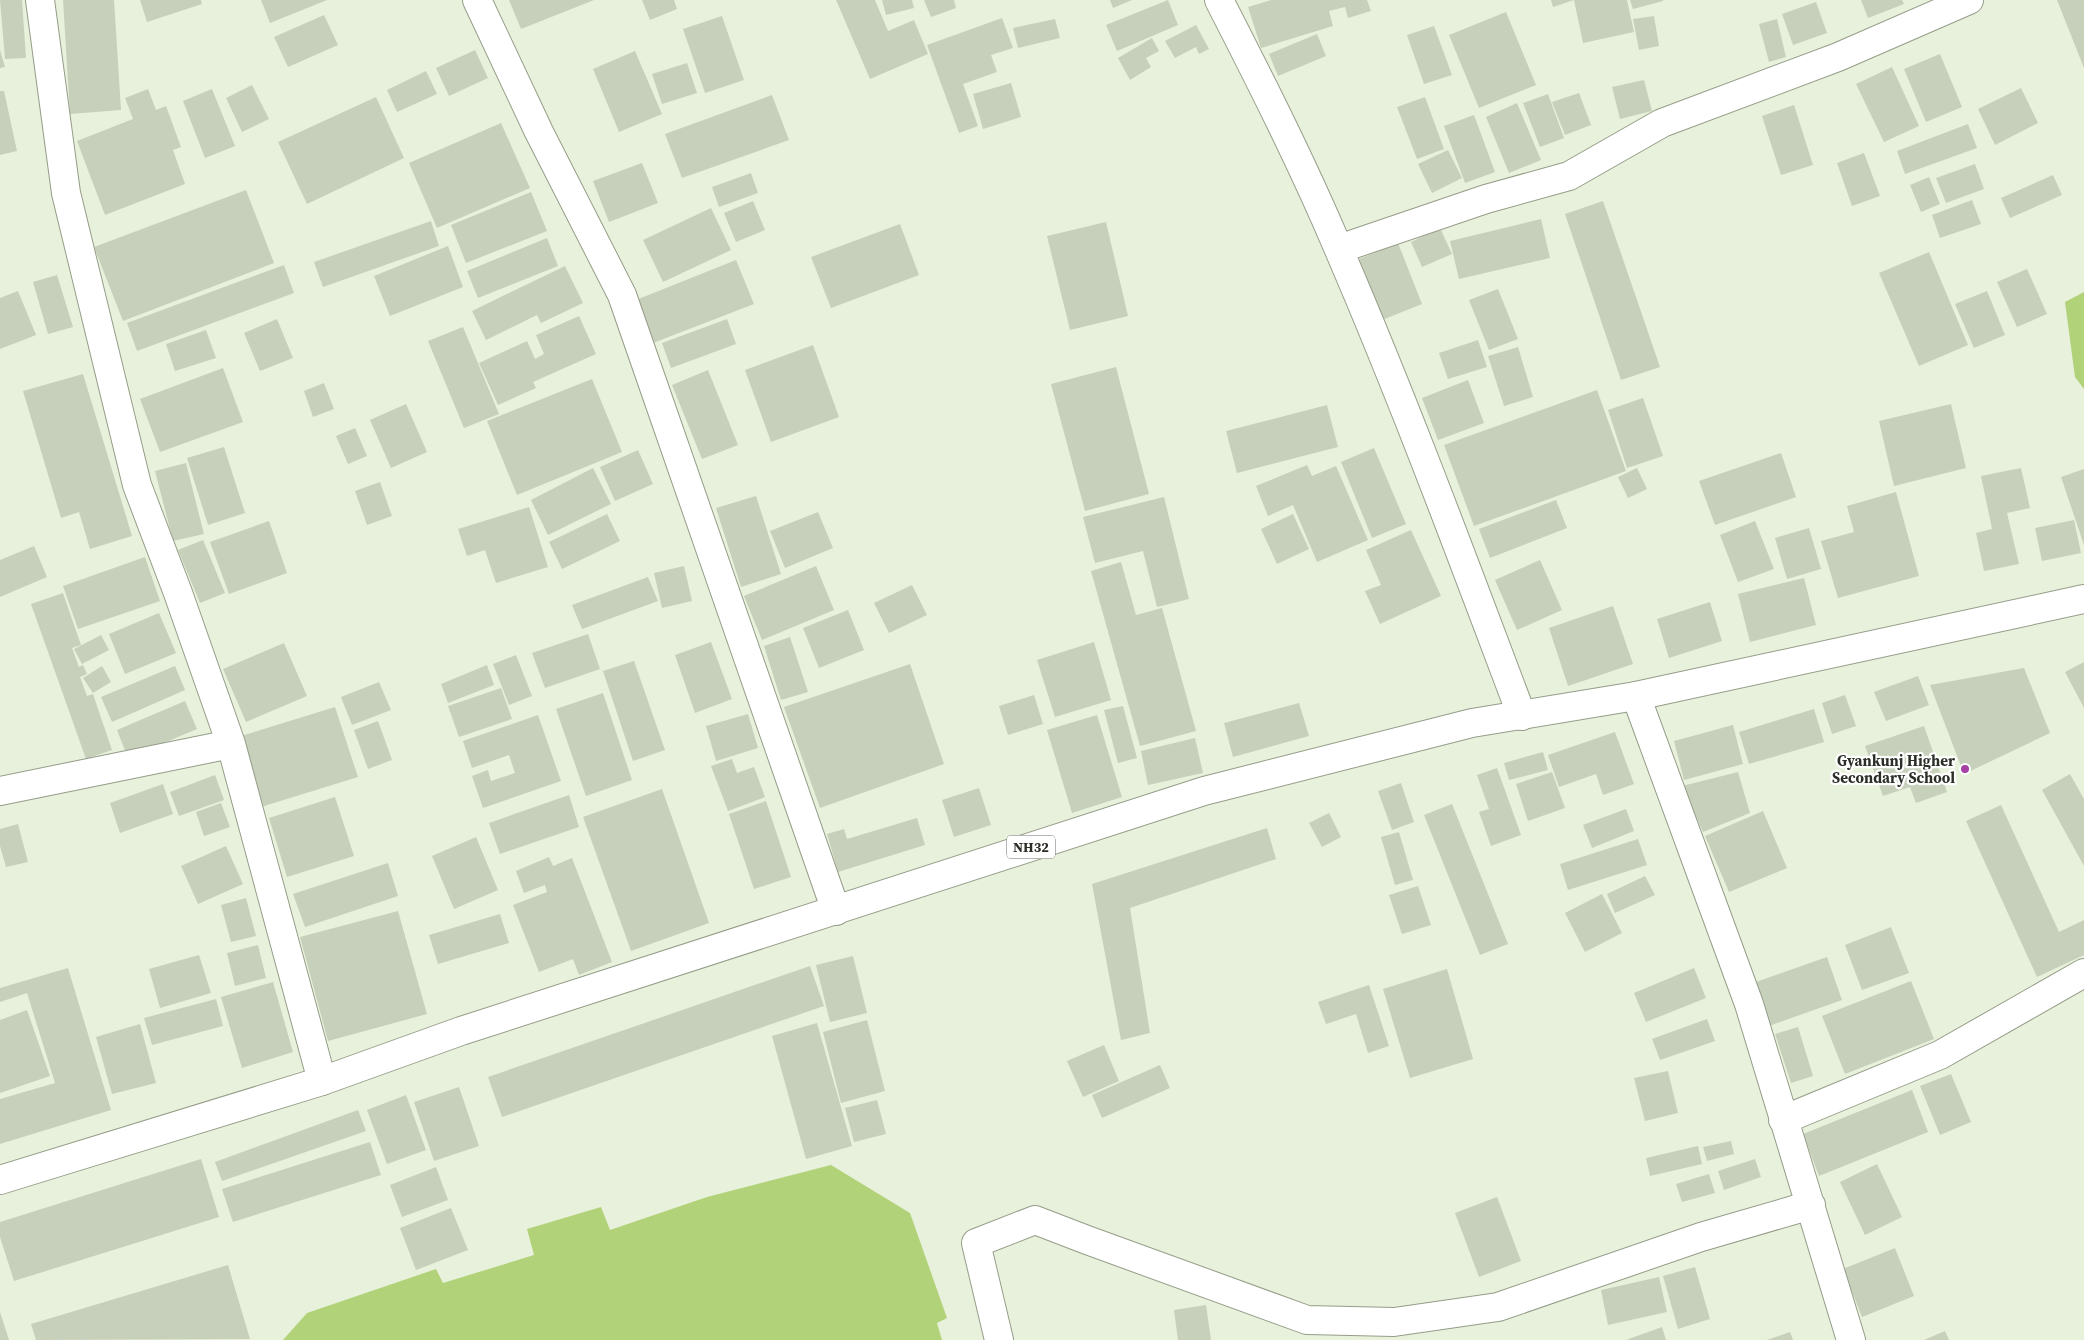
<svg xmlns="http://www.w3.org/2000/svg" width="2084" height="1340" viewBox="0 0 2084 1340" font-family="'Source Serif 4',serif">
<rect width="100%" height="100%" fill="#e8f1db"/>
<path fill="#b2d27a" d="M 2084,292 L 2084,389 L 2075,377 L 2065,302 Z
M 831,1165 L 910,1213 L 947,1318 L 937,1323 L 942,1340 L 283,1340 L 307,1313 L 436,1269 L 443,1283 L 534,1255 L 527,1229 L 601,1207 L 610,1230 L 707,1197 Z"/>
<path fill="#c7d0bb" d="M 0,0 L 22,0 L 26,58 L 5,59 Z
M 63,0 L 114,0 L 121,110 L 70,114 Z
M 140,0 L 201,0 L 202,4 L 147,22 Z
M 261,0 L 327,0 L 270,23 Z
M 509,0 L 594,0 L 521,29 Z
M 642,0 L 674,0 L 677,9 L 650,20 Z
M 836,0 L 875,0 L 888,31 L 914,20 L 928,54 L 870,79 Z
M 882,0 L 912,0 L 914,8 L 886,15 Z
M 924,0 L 954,0 L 956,8 L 931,17 Z
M 1110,0 L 1132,0 L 1113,8 Z
M 1168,0 L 1178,25 L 1117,51 L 1106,25 Z
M 1271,0 L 1367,0 L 1371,11 L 1348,18 L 1345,7 L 1329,11 L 1333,26 L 1261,48 L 1248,7 Z
M 1551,0 L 1574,0 L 1553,7 Z
M 1574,0 L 1627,0 L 1634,32 L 1583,43 Z
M 1630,0 L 1663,0 L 1663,1 L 1633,9 Z
M 1861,0 L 1902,0 L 1904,4 L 1868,18 Z
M 2057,0 L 2084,0 L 2084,68 Z
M 1816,2 L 1827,33 L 1793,45 L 1782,14 Z
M 1506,12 L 1536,85 L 1479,108 L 1449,35 Z
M 324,15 L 338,45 L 288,67 L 274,37 Z
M 722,16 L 744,80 L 705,93 L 683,29 Z
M 1654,16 L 1659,46 L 1639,50 L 1633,19 Z
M 1002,18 L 1013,48 L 991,55 L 997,72 L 963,84 L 978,126 L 959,133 L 927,45 Z
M 1055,19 L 1060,38 L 1018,48 L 1013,28 Z
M 1777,19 L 1786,57 L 1769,62 L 1759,24 Z
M 1196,25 L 1209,49 L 1199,54 L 1196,47 L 1175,58 L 1165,41 Z
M 1434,26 L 1452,75 L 1424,84 L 1407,35 Z
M 1317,34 L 1326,56 L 1278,76 L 1269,54 Z
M 1152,38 L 1159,51 L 1146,58 L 1151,67 L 1130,80 L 1118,58 Z
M 0,50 L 5,67 L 0,68 Z
M 475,50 L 488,78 L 449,96 L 436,68 Z
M 635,51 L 662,114 L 619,132 L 593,69 Z
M 1940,54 L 1962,107 L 1926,122 L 1904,69 Z
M 687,63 L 697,93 L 662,104 L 652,74 Z
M 1892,67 L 1919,126 L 1884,142 L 1856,84 Z
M 426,71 L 437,94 L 397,112 L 387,90 Z
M 1644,80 L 1652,111 L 1620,119 L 1612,87 Z
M 1011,83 L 1021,117 L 983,129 L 973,94 Z
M 252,85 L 269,119 L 242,132 L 226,98 Z
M 2021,88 L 2038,123 L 1995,145 L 1978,109 Z
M 148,89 L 156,110 L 166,106 L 181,147 L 173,150 L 185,184 L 105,215 L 77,141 L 133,119 L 125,98 Z
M 212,89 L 235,146 L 205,158 L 183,101 Z
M 0,91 L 4,91 L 17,151 L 0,155 Z
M 1579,93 L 1591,125 L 1565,135 L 1552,102 Z
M 1548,94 L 1564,138 L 1540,147 L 1523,103 Z
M 772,95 L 789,140 L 682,178 L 665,134 Z
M 376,97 L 404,158 L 307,204 L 278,142 Z
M 1425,97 L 1444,149 L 1417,159 L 1397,107 Z
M 1517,103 L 1541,160 L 1509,173 L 1486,117 Z
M 1794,105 L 1813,165 L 1781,175 L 1762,116 Z
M 1474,115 L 1495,172 L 1465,183 L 1444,126 Z
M 501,123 L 530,188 L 437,228 L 409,163 Z
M 1968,124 L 1977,148 L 1905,174 L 1897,151 Z
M 1448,150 L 1462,178 L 1432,193 L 1418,164 Z
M 1864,153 L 1880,196 L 1852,206 L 1837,163 Z
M 642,163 L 658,203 L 609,222 L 593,181 Z
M 1975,164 L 1984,189 L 1946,203 L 1936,178 Z
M 751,173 L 758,193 L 719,207 L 712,187 Z
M 2053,175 L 2062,195 L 2010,218 L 2001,198 Z
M 1929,177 L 1940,204 L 1921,212 L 1910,185 Z
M 246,190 L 274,263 L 123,321 L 94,247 Z
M 531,192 L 547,231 L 466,263 L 451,225 Z
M 1972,200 L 1981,224 L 1940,238 L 1932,215 Z
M 753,201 L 765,230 L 736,242 L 724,213 Z
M 1603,201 L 1660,367 L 1621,380 L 1565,214 Z
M 711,208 L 731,250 L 663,282 L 643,240 Z
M 1541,219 L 1550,258 L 1459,279 L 1450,241 Z
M 431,221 L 439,246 L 323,287 L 314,262 Z
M 1106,222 L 1128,316 L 1070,330 L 1047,236 Z
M 900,224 L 919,275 L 831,308 L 811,257 Z
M 1440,228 L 1452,254 L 1422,267 L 1411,242 Z
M 547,238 L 558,266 L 478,298 L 467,271 Z
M 1398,243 L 1422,304 L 1382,320 L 1359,259 Z
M 448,246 L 463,287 L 390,316 L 374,276 Z
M 1929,252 L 1968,345 L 1919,366 L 1879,273 Z
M 736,260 L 754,304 L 653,343 L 636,300 Z
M 284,265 L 294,293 L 137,351 L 127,323 Z
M 565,266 L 583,303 L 541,323 L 537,315 L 486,340 L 472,311 Z
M 2027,269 L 2047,314 L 2017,327 L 1997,282 Z
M 57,275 L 73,327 L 48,334 L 33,282 Z
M 1498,289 L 1518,339 L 1489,350 L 1469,300 Z
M 18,291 L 36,335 L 0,349 L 0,298 Z
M 1987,291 L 2005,335 L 1974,348 L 1955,304 Z
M 579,316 L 596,354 L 533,382 L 536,388 L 498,405 L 479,363 L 527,341 L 535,359 L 544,354 L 536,335 Z
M 277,319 L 293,358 L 260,371 L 244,333 Z
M 727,319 L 736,344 L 671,368 L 662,343 Z
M 463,327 L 499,414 L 464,428 L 428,341 Z
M 206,330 L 216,358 L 175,371 L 166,344 Z
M 1478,340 L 1487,367 L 1448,379 L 1439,353 Z
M 813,345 L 839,417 L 771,442 L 745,370 Z
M 1518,347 L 1533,397 L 1504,406 L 1488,356 Z
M 1116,367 L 1149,494 L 1085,511 L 1051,384 Z
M 223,368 L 243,422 L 160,452 L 140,399 Z
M 708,370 L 738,445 L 702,459 L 672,385 Z
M 83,374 L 132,536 L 90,549 L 79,512 L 61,518 L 23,391 Z
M 592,379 L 622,452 L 517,495 L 487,421 Z
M 1468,380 L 1484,423 L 1438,440 L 1422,398 Z
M 324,383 L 334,409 L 313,417 L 304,391 Z
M 1597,390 L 1626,471 L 1474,526 L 1444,445 Z
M 1643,398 L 1663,456 L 1627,468 L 1608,410 Z
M 406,404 L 427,452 L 391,468 L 370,420 Z
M 1951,404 L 1966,468 L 1894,486 L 1879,421 Z
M 1327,405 L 1338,447 L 1237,473 L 1226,431 Z
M 355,428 L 367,456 L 348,464 L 336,436 Z
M 224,447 L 245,513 L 208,525 L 187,458 Z
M 1374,448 L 1406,524 L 1372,538 L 1341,462 Z
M 638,450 L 653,484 L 615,501 L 600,467 Z
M 1781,453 L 1796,497 L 1715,525 L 1699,481 Z
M 186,463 L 204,534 L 173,541 L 155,471 Z
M 1307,465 L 1312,476 L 1336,466 L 1368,540 L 1317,562 L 1293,505 L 1268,516 L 1256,486 Z
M 593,468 L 611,504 L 548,535 L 531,500 Z
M 1637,468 L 1647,489 L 1628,498 L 1618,477 Z
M 2021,468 L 2030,508 L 2007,513 L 2019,564 L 1984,571 L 1976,533 L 1992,529 L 1981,476 Z
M 2084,469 L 2084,545 L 2061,477 Z
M 380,482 L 392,516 L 367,525 L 355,491 Z
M 1896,492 L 1919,576 L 1838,598 L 1821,541 L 1854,532 L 1847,506 Z
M 756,496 L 781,574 L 741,587 L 716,508 Z
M 1164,497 L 1189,599 L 1157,607 L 1143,551 L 1095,563 L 1083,517 Z
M 1556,500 L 1567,528 L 1490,558 L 1479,529 Z
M 529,507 L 548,567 L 496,583 L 485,550 L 467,556 L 458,529 Z
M 818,512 L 833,548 L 785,568 L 770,531 Z
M 607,514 L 620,541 L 562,569 L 549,542 Z
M 1293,514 L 1309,549 L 1277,564 L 1261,529 Z
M 2074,520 L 2081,553 L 2042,561 L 2035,528 Z
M 269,521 L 287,573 L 229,594 L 210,542 Z
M 1755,521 L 1774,569 L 1738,582 L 1720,535 Z
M 1809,528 L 1821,569 L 1787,579 L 1775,538 Z
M 1411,530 L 1441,596 L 1380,624 L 1365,591 L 1381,585 L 1366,550 Z
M 203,540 L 225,593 L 200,603 L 178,550 Z
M 34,546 L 47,577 L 0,597 L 0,560 Z
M 145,557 L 160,601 L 78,629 L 63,586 Z
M 1540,560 L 1562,610 L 1517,630 L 1495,580 Z
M 1121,562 L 1136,615 L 1162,608 L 1196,731 L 1140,746 L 1091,571 Z
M 684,566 L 692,601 L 662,608 L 654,573 Z
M 816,566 L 834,610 L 762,640 L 744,596 Z
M 648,577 L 658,601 L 582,629 L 572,605 Z
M 1804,578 L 1816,625 L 1750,642 L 1738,594 Z
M 912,585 L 927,615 L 889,633 L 874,603 Z
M 63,593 L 81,645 L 72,648 L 79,667 L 83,665 L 87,674 L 80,677 L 87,696 L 93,694 L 112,750 L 86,759 L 31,604 Z
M 1710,602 L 1722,641 L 1669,658 L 1657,619 Z
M 1613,606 L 1633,664 L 1568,686 L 1549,628 Z
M 848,610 L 864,650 L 819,668 L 803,628 Z
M 159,613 L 176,653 L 125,674 L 109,634 Z
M 588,634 L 600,669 L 545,688 L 532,653 Z
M 101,635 L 109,650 L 82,664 L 74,649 Z
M 790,637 L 808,692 L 781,700 L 764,646 Z
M 711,642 L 732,699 L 695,713 L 675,655 Z
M 1094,642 L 1111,700 L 1055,717 L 1037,660 Z
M 284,643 L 307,696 L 246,722 L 223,669 Z
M 516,655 L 532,696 L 509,705 L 493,664 Z
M 634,661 L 665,750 L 633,761 L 603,671 Z
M 2084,662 L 2084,708 L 2065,672 Z
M 910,664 L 944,764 L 820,808 L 784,707 Z
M 487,665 L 494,685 L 448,703 L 441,684 Z
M 102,666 L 111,682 L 93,693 L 83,678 Z
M 175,666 L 185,690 L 112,722 L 101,697 Z
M 2024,668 L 2050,733 L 1964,774 L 1930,685 Z
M 1918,676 L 1929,705 L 1886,721 L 1874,692 Z
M 379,682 L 391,710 L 352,725 L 341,697 Z
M 501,688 L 512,719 L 459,737 L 448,706 Z
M 603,693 L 632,780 L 586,796 L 556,709 Z
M 1034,695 L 1043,724 L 1008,735 L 999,706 Z
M 1845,695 L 1856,726 L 1832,734 L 1822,703 Z
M 185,701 L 197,729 L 128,758 L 117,730 Z
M 1299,703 L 1309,736 L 1233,757 L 1224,723 Z
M 1123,706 L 1137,758 L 1118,763 L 1104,710 Z
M 335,707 L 358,777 L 261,807 L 238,737 Z
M 1814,709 L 1824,742 L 1749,764 L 1739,732 Z
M 748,714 L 758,748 L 716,761 L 706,726 Z
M 538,715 L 561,781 L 483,808 L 472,776 L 488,770 L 491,781 L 515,773 L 509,755 L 472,768 L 463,741 Z
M 1097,715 L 1122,797 L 1072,813 L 1047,730 Z
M 378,721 L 392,760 L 368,769 L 354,730 Z
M 1733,725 L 1743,764 L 1684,780 L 1674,741 Z
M 1924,726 L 1947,792 L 1916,803 L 1910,787 L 1883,796 L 1865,746 Z
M 1615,732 L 1634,784 L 1603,795 L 1596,774 L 1559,787 L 1548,755 Z
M 1195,738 L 1203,773 L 1148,785 L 1141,751 Z
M 1543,752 L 1548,770 L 1509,780 L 1504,763 Z
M 732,759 L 737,773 L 754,767 L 765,797 L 728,811 L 711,766 Z
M 1497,768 L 1521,835 L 1491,846 L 1479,812 L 1489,809 L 1477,775 Z
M 1552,772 L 1565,808 L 1528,821 L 1516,784 Z
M 1738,772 L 1750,813 L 1703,832 L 1682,786 Z
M 2070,774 L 2084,799 L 2084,866 L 2042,790 Z
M 215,775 L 224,800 L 179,816 L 170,792 Z
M 1401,783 L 1414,822 L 1392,830 L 1378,791 Z
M 163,784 L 173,814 L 120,833 L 110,803 Z
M 979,788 L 991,825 L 954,837 L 942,800 Z
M 662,789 L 709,923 L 631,951 L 583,817 Z
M 569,795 L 579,827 L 500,854 L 489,823 Z
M 335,797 L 354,856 L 287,877 L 269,818 Z
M 766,801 L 791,877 L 754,889 L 729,814 Z
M 221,803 L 230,827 L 204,836 L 196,812 Z
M 1452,804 L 1508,944 L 1480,955 L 1424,815 Z
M 2001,805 L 2059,932 L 2084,920 L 2084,955 L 2037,977 L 1966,821 Z
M 1626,809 L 1634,831 L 1592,848 L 1583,825 Z
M 1763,811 L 1787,868 L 1729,892 L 1705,836 Z
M 1329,813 L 1341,837 L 1322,847 L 1309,823 Z
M 917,818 L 925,845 L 838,872 L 827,834 L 844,829 L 847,839 Z
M 18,824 L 28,862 L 6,867 L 0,846 L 0,829 Z
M 1267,828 L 1276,859 L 1130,908 L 1150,1033 L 1121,1040 L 1092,884 Z
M 1399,832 L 1413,880 L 1395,885 L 1381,837 Z
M 476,837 L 498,890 L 454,909 L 432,856 Z
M 1638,839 L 1647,865 L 1568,890 L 1560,864 Z
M 226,846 L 243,884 L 198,904 L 181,866 Z
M 549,857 L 553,866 L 572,858 L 612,962 L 579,975 L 573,959 L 539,972 L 513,905 L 547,892 L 545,885 L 524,893 L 516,871 Z
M 388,863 L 398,896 L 305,927 L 293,894 Z
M 1645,876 L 1655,895 L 1615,913 L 1607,894 Z
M 1418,886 L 1431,925 L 1402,934 L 1389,895 Z
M 1602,894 L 1622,933 L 1585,952 L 1565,913 Z
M 246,898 L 256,936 L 231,942 L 221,905 Z
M 398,911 L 427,1014 L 328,1041 L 300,937 Z
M 500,914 L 509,943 L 438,964 L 429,935 Z
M 1891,927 L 1909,973 L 1862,990 L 1845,945 Z
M 258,945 L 266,978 L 235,986 L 227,953 Z
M 199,955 L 211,993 L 160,1008 L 149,969 Z
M 853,956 L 867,1013 L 830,1022 L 816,965 Z
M 1827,957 L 1842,1000 L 1769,1026 L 1753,983 Z
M 810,966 L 824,1006 L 502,1117 L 488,1077 Z
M 68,968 L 111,1110 L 0,1144 L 0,1099 L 55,1083 L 27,993 L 0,1002 L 0,988 Z
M 1694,968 L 1706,998 L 1646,1022 L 1634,993 Z
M 1447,969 L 1473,1059 L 1410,1078 L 1383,989 Z
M 1911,981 L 1934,1039 L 1845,1074 L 1822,1016 Z
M 273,982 L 293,1052 L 242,1068 L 221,997 Z
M 1369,985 L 1389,1046 L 1368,1053 L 1356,1014 L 1326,1024 L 1318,1002 Z
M 216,999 L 223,1026 L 152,1045 L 144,1018 Z
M 27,1010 L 50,1076 L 0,1093 L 0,1020 Z
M 1707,1019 L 1715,1041 L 1660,1060 L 1652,1039 Z
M 867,1020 L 885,1091 L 841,1103 L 823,1032 Z
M 817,1023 L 852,1146 L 806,1159 L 772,1036 Z
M 140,1024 L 156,1083 L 112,1094 L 96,1037 Z
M 1798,1027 L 1813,1076 L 1791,1083 L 1775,1034 Z
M 1104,1045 L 1119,1081 L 1083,1097 L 1067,1061 Z
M 1160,1065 L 1170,1088 L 1102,1118 L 1092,1095 Z
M 1668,1071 L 1678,1113 L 1645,1121 L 1634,1078 Z
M 1951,1074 L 1971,1122 L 1940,1135 L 1920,1086 Z
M 459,1087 L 479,1146 L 434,1161 L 414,1102 Z
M 1912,1090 L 1928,1132 L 1819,1176 L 1803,1134 Z
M 406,1095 L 426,1150 L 387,1164 L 367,1110 Z
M 877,1100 L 886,1134 L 854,1142 L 845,1108 Z
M 358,1110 L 366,1131 L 222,1181 L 215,1162 Z
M 1731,1141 L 1734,1154 L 1707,1161 L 1703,1147 Z
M 370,1142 L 381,1175 L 233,1222 L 222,1189 Z
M 1698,1146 L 1702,1164 L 1650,1176 L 1646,1158 Z
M 201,1159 L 219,1217 L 14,1281 L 0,1237 L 0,1222 Z
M 1755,1159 L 1761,1177 L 1724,1190 L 1718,1171 Z
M 1877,1164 L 1902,1217 L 1865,1235 L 1840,1182 Z
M 436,1167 L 448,1200 L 402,1217 L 390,1185 Z
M 1709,1174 L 1715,1193 L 1682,1202 L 1676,1184 Z
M 1497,1197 L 1521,1261 L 1479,1277 L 1455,1213 Z
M 451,1208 L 468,1250 L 416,1270 L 400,1228 Z
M 1895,1248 L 1914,1296 L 1862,1317 L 1843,1269 Z
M 228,1265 L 250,1339 L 36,1340 L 31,1324 Z
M 1695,1267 L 1710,1319 L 1678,1329 L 1663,1276 Z
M 1659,1277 L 1667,1312 L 1608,1325 L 1601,1290 Z
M 1206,1305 L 1211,1340 L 1178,1340 L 1174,1310 Z
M 0,1312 L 9,1340 L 0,1340 Z
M 1662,1327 L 1666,1340 L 1626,1340 Z
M 1945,1331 L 1949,1340 L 1924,1340 Z
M 1790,1332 L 1793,1340 L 1767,1340 Z"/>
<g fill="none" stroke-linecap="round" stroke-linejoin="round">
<defs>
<path id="minor" d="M 40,0 L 66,193 L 137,485 L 178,593 L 231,744 L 322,1081
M 477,0 L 539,132 L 622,295 L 836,911
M 1219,0 C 1261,82 1303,165 1339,250 C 1405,403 1463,560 1522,716
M 1339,249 L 1486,199 L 1569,176 L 1662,123 L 1838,57 L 1969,0
M 1636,696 L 1749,1004 L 1851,1340
M 0,791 L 231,744
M 1783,1120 L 1940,1055 L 2084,973
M 999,1340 L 976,1243 L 1035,1220 L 1087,1240 L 1307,1320 L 1394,1322 L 1498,1307 L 1701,1237 L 1811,1205"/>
<path id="major" d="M 0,1180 L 322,1081 L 461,1031 L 1204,791 L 1472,723 L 1636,696 L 2084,599"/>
</defs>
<use href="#minor" stroke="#959d89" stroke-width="30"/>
<use href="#major" stroke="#959d89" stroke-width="30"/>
<use href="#minor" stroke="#fff" stroke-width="28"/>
<use href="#major" stroke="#fff" stroke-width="28"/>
</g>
<circle fill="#a740a3" stroke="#fff" stroke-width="2" cx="1965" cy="769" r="5"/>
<g text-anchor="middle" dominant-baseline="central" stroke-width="4.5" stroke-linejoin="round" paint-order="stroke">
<rect fill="#fff" stroke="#6a6d67" stroke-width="1" x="1007" y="835.5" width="48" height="23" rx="4"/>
<g font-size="14" font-weight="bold" fill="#2a2e26">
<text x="1031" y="847">NH32</text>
</g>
<g font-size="15" font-weight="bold" fill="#2a2e26" stroke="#fff" text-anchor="end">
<text x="1955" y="760">Gyankunj Higher<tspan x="1955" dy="17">Secondary School</tspan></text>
</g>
</g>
</svg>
